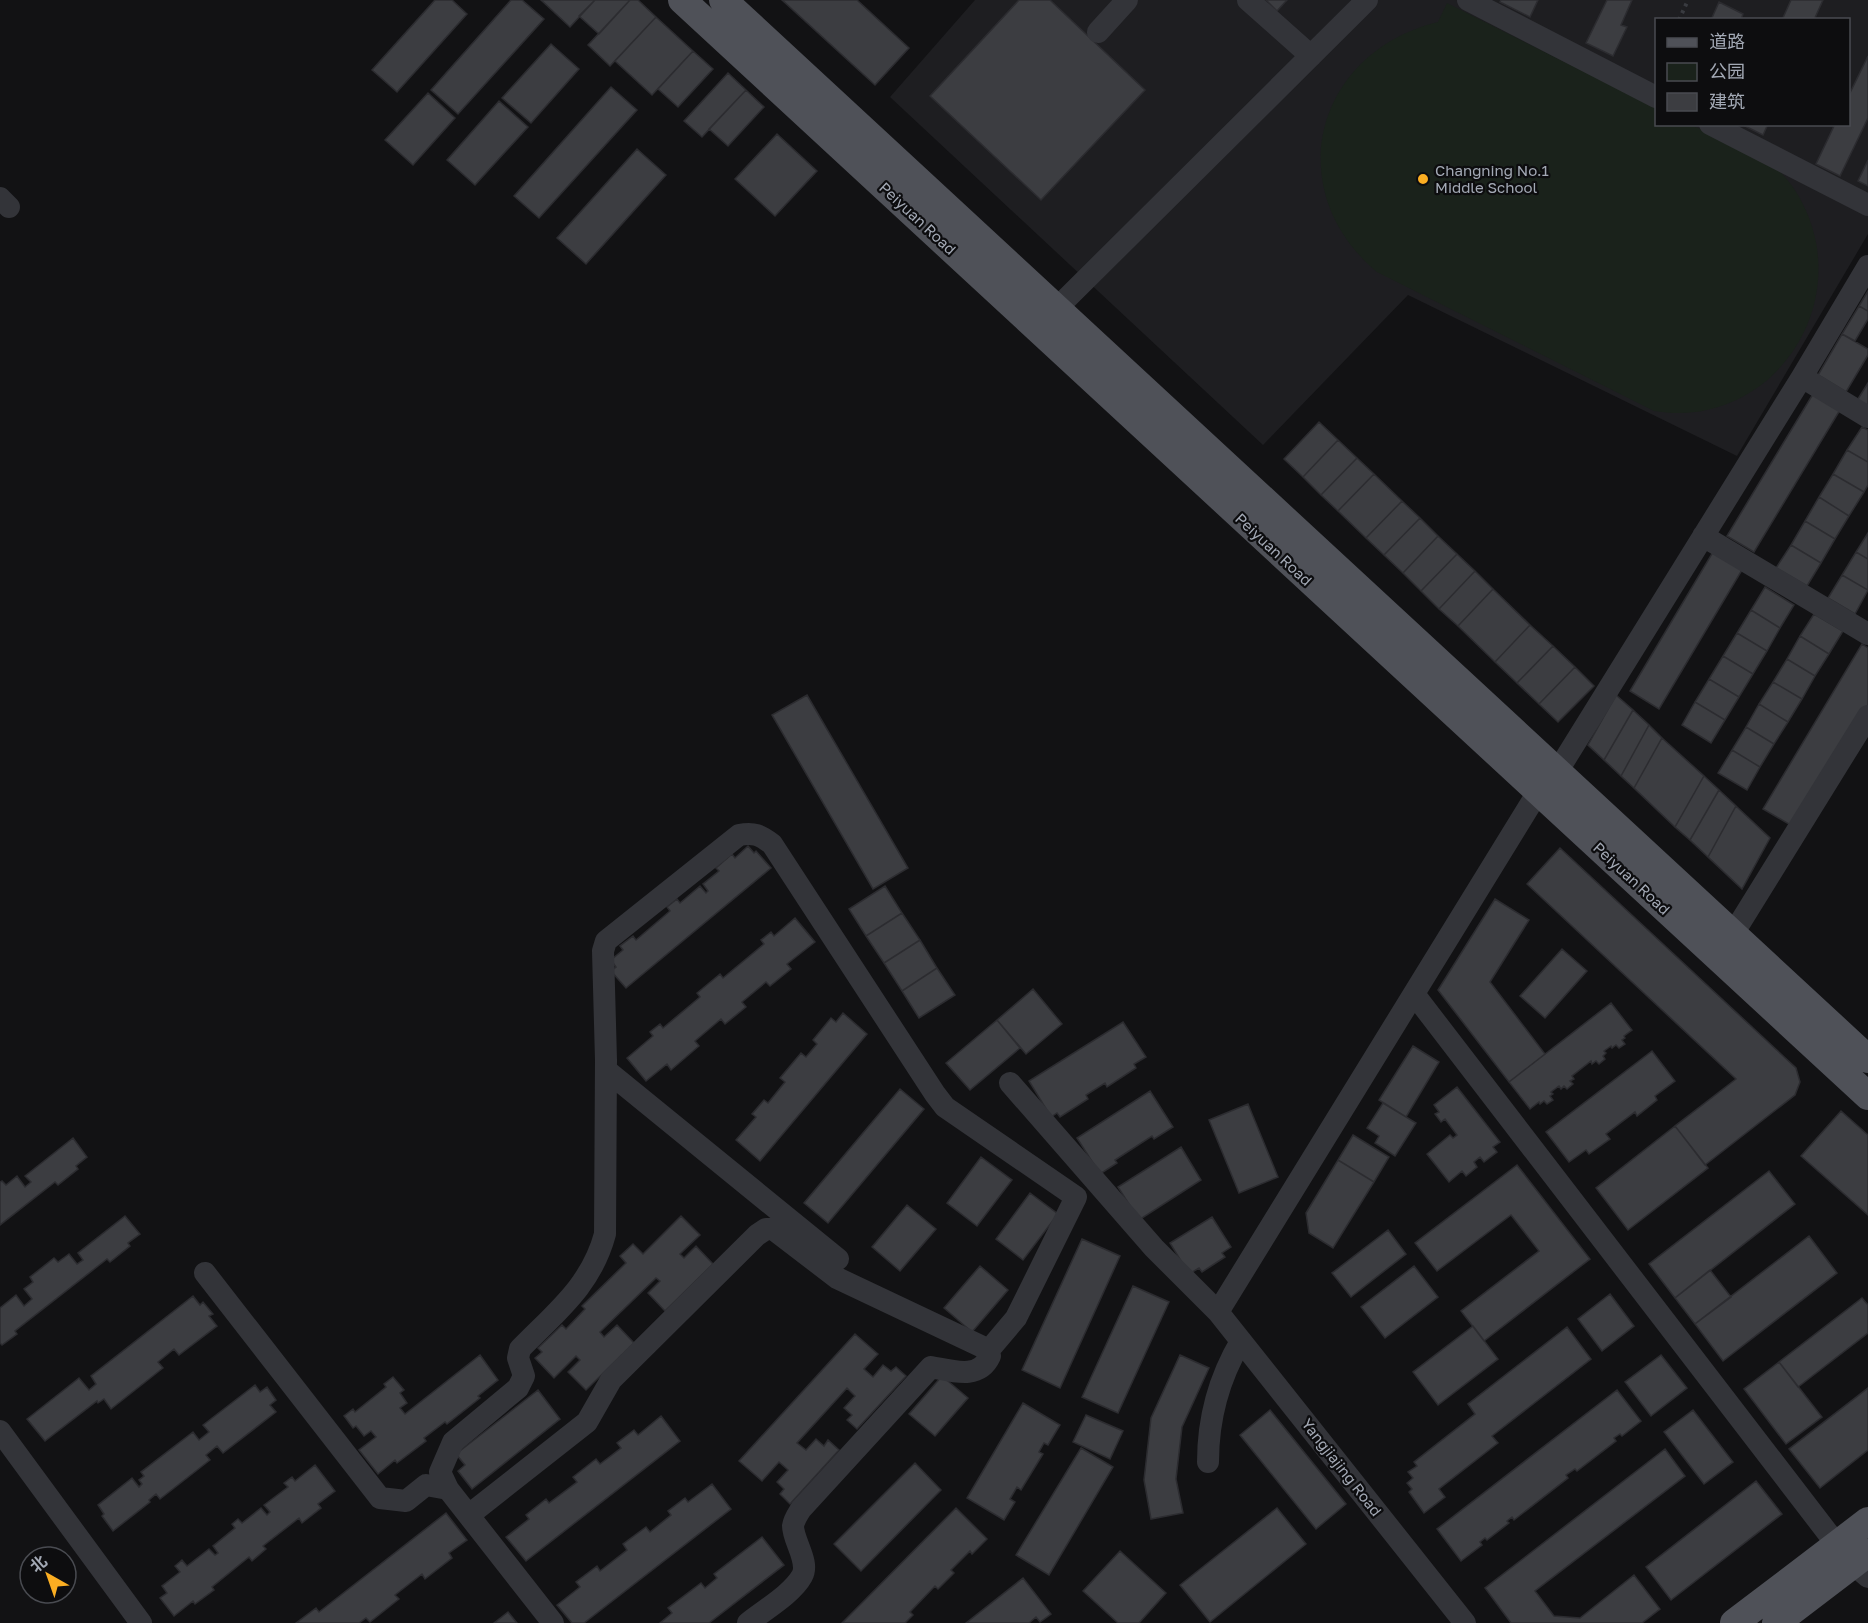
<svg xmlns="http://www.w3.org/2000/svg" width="1868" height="1623" viewBox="0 0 1868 1623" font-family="'Golos Text','Noto Sans SC',sans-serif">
<rect width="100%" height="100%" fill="#121214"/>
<path fill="#1e1e21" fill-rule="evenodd" d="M 975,0 L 1868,0 L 1868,234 L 1737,456 L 1408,295 L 1263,445 L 890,97 ZM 1656,20 L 1848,20 L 1848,124 L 1656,124 Z"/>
<path fill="#1a221b" d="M 1447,3 L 1656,108 L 1656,124 C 1666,125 1679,122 1689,125 C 1702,128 1721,141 1734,147 C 1747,154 1767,160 1778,170 C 1798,188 1811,217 1816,242 C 1831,322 1777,401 1695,412 C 1681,414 1668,413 1654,411 L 1377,272 C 1279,190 1315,52 1438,22 Z"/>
<path fill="#3c3d41" stroke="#2c2c30" stroke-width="1.5" d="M 435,0 L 452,0 L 467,14 L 397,92 L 372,70 Z
M 511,0 L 522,0 L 544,19 L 458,114 L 431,90 Z
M 541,0 L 595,0 L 570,27 Z
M 595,0 L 630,0 L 599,34 L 579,16 Z
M 630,0 L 638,0 L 656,17 L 610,66 L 588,45 Z
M 782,0 L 857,0 L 909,48 L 875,85 Z
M 1019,0 L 1050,0 L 1145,90 L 1041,200 L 930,96 Z
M 1266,0 L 1287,0 L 1277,11 Z
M 1501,0 L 1538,0 L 1530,17 L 1500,2 Z
M 1607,0 L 1632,0 L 1621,25 L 1627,27 L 1613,56 L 1586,43 Z
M 1791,0 L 1823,0 L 1814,20 L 1782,20 Z
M 1719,2 L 1743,14 L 1741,20 L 1711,20 Z
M 656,17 L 693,51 L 652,95 L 615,61 Z
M 551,44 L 579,69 L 531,123 L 502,98 Z
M 693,51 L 713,69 L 678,107 L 658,89 Z
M 1868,56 L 1868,118 L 1840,176 L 1816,164 L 1835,124 L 1848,124 L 1848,97 Z
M 728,73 L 746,90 L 702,137 L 684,121 Z
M 611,87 L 637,110 L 539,218 L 514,196 Z
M 746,90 L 764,107 L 728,146 L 709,129 Z
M 428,93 L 455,118 L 413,165 L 385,140 Z
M 499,101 L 528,127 L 475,185 L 447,160 Z
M 1741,124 L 1768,124 L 1763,135 Z
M 777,134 L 817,171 L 775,216 L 735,179 Z
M 637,149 L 666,175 L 586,264 L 557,238 Z
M 1868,160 L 1868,186 L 1858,181 Z
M 1868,291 L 1868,311 L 1859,306 Z
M 1859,306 L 1868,311 L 1868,319 L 1855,341 L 1842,334 Z
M 1842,334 L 1868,349 L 1868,355 L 1846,392 L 1818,375 Z
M 1868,383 L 1868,410 L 1856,402 Z
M 1813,394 L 1840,410 L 1754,552 L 1727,536 Z
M 1319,422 L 1338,440 L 1303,477 L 1284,459 Z
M 1862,427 L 1868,430 L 1868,462 L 1847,450 Z
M 1338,440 L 1357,458 L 1321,495 L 1303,477 Z
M 1847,450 L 1868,462 L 1868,485 L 1864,492 L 1833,474 Z
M 1357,458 L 1374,474 L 1338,511 L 1321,495 Z
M 1374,474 L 1402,501 L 1366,538 L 1338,511 Z
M 1833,474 L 1864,492 L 1849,516 L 1819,497 Z
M 1819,497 L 1849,516 L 1835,539 L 1805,521 Z
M 1402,501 L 1420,518 L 1384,555 L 1366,538 Z
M 1420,518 L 1438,536 L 1403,573 L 1384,555 Z
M 1805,521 L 1835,539 L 1821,563 L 1791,545 Z
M 1868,533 L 1868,559 L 1856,552 Z
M 1438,536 L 1457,554 L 1421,591 L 1403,573 Z
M 1791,545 L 1821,563 L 1807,586 L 1776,568 Z
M 1713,552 L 1742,570 L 1659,709 L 1630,691 Z
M 1856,552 L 1868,559 L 1868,590 L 1842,575 Z
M 1457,554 L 1475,571 L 1439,609 L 1421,591 Z
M 1475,571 L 1493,589 L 1458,626 L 1439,609 Z
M 1842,575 L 1868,590 L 1855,614 L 1828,598 Z
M 1765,587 L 1794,605 L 1780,628 L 1751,610 Z
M 1493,589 L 1530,625 L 1495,662 L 1458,626 Z
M 1751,610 L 1780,628 L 1767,651 L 1737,633 Z
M 1814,614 L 1843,631 L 1829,654 L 1800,636 Z
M 1530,625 L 1553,646 L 1517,683 L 1495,662 Z
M 1737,633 L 1767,651 L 1753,674 L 1723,656 Z
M 1800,636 L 1829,654 L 1815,676 L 1787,659 Z
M 1862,644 L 1868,648 L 1868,705 L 1794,827 L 1763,809 Z
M 1553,646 L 1575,667 L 1539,704 L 1517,683 Z
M 1723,656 L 1753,674 L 1739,697 L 1709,679 Z
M 1787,659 L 1815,676 L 1802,699 L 1773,682 Z
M 1575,667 L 1594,686 L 1558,722 L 1539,704 Z
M 1709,679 L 1739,697 L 1725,720 L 1695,702 Z
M 1773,682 L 1802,699 L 1788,722 L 1759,704 Z
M 807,695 L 908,868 L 873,889 L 772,715 Z
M 1616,695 L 1633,710 L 1604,760 L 1588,745 Z
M 1695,702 L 1725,720 L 1711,743 L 1682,725 Z
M 1759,704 L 1788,722 L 1774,744 L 1746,727 Z
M 1633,710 L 1649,725 L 1621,776 L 1604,760 Z
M 1649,725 L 1662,738 L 1634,788 L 1621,776 Z
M 1746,727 L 1774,744 L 1760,767 L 1732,750 Z
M 1662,738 L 1704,776 L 1675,827 L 1634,788 Z
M 1732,750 L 1760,767 L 1747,790 L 1718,773 Z
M 1704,776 L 1719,790 L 1690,840 L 1675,827 Z
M 1719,790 L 1736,806 L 1708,857 L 1690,840 Z
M 1736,806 L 1770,838 L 1742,889 L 1708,857 Z
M 748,846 L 754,853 L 756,851 L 771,868 L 626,988 L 611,971 L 616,967 L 611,960 L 623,950 L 620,946 L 633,936 L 636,940 L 670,911 L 667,907 L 677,899 L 680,903 L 700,886 L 706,893 L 708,891 L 703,884 L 719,871 L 716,868 L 732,854 L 735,858 Z
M 1560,848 L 1796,1068 L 1800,1082 L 1795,1095 L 1705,1165 L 1675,1126 L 1736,1079 L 1527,884 Z
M 885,886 L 902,913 L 866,936 L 849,909 Z
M 1495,899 L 1529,920 L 1490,982 L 1545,1054 L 1509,1082 L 1438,990 Z
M 902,913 L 920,940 L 884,963 L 866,936 Z
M 795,918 L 815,942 L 787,964 L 791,969 L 770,986 L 766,982 L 742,1002 L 746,1007 L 725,1024 L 721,1019 L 695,1041 L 699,1046 L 671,1070 L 667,1064 L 646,1081 L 627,1058 L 653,1036 L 650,1032 L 660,1024 L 663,1028 L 700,997 L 697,993 L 720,974 L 723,978 L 764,944 L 761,940 L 771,932 L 774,936 Z
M 920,940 L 937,968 L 902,991 L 884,963 Z
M 1562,949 L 1587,971 L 1545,1018 L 1520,996 Z
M 937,968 L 955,995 L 919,1018 L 902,991 Z
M 1033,989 L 1062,1024 L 1026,1054 L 997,1020 Z
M 1611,1003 L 1632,1030 L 1624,1036 L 1625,1038 L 1622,1040 L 1625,1044 L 1619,1048 L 1616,1045 L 1612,1048 L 1611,1046 L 1604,1051 L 1606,1053 L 1603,1056 L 1605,1059 L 1599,1064 L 1596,1061 L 1592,1064 L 1591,1061 L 1572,1076 L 1574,1079 L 1570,1081 L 1573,1084 L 1567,1089 L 1564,1086 L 1561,1089 L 1559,1086 L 1551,1092 L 1553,1094 L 1550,1096 L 1553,1100 L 1547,1104 L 1544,1101 L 1540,1104 L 1539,1102 L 1530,1109 L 1509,1082 Z
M 843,1013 L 867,1034 L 760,1161 L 736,1140 L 756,1117 L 752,1114 L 764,1100 L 768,1103 L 785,1082 L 780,1078 L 801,1053 L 806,1057 L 817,1044 L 813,1040 L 831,1018 L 836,1022 Z
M 997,1020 L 1020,1048 L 970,1090 L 946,1063 Z
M 1123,1022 L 1146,1057 L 1134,1064 L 1136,1068 L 1107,1087 L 1105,1083 L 1086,1095 L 1088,1099 L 1060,1117 L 1057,1113 L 1051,1117 L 1029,1081 Z
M 1413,1046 L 1439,1062 L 1406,1117 L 1379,1100 Z
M 1652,1051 L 1675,1081 L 1655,1096 L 1657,1100 L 1637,1116 L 1635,1112 L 1606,1134 L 1610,1139 L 1589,1154 L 1586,1150 L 1569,1162 L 1546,1132 Z
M 1457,1087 L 1500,1142 L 1493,1147 L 1497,1152 L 1484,1162 L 1480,1157 L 1474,1162 L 1477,1167 L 1466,1176 L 1462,1171 L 1449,1182 L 1427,1154 L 1450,1135 L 1453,1138 L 1457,1135 L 1445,1119 L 1441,1122 L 1435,1114 L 1439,1112 L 1434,1105 Z
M 900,1089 L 924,1109 L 828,1223 L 804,1203 Z
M 1150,1091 L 1173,1127 L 1154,1139 L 1152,1136 L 1115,1160 L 1117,1163 L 1100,1174 L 1077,1138 Z
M 1383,1103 L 1416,1123 L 1395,1156 L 1375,1143 L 1379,1136 L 1367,1128 Z
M 1248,1104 L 1278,1177 L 1239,1193 L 1209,1120 Z
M 1841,1111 L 1868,1135 L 1868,1215 L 1801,1156 Z
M 1675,1126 L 1708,1168 L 1628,1230 L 1596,1188 Z
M 1353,1135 L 1389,1157 L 1374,1182 L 1338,1160 Z
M 73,1138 L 87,1157 L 76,1166 L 78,1169 L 58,1185 L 55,1182 L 0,1225 L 0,1182 L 2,1181 L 6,1185 L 17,1176 L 25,1187 L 31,1182 L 25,1176 Z
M 1181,1147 L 1201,1180 L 1139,1220 L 1118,1187 Z
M 981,1157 L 1012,1180 L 977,1226 L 947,1203 Z
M 1338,1160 L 1374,1182 L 1333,1248 L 1309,1233 L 1306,1213 Z
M 1517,1165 L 1590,1259 L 1484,1341 L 1461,1311 L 1539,1251 L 1511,1215 L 1437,1271 L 1415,1243 Z
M 1769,1171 L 1795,1204 L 1675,1298 L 1649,1264 Z
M 1030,1193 L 1058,1214 L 1023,1260 L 996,1239 Z
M 907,1205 L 936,1229 L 900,1271 L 872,1247 Z
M 125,1216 L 140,1234 L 128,1243 L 130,1246 L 110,1262 L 107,1259 L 15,1331 L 17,1334 L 2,1345 L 0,1343 L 0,1308 L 16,1295 L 24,1306 L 32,1299 L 24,1289 L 33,1282 L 30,1277 L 54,1258 L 58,1262 L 69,1254 L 77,1264 L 83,1260 L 78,1253 Z
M 681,1216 L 700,1235 L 680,1254 L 684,1258 L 696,1246 L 713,1264 L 665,1311 L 648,1293 L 660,1281 L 656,1278 L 600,1332 L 604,1337 L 617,1325 L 634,1343 L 586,1390 L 568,1372 L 580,1360 L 576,1356 L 554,1378 L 535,1358 L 542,1352 L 538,1348 L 562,1325 L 566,1329 L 585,1309 L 582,1306 L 626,1263 L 620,1256 L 633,1244 L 643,1254 Z
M 1212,1217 L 1231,1247 L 1222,1253 L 1225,1257 L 1202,1272 L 1199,1268 L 1189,1274 L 1170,1243 Z
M 1388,1230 L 1406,1254 L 1351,1297 L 1332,1273 Z
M 1809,1236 L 1837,1273 L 1723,1361 L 1695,1324 Z
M 1082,1239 L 1120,1256 L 1060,1388 L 1022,1370 Z
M 980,1266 L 1008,1290 L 972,1332 L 944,1308 Z
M 1414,1266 L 1438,1297 L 1385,1338 L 1361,1307 Z
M 1710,1270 L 1731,1297 L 1695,1324 L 1675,1298 Z
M 1133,1286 L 1169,1302 L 1118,1413 L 1082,1397 Z
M 1610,1294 L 1634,1326 L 1602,1351 L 1578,1319 Z
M 193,1296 L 200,1305 L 203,1302 L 213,1314 L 209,1316 L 217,1326 L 179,1355 L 174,1349 L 158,1362 L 163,1368 L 111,1409 L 104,1399 L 98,1403 L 97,1401 L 45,1441 L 27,1419 L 79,1378 L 89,1390 L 96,1384 L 91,1376 Z
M 1862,1298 L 1868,1305 L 1868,1333 L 1798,1387 L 1779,1362 Z
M 1473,1326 L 1498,1359 L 1438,1405 L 1413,1372 Z
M 1567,1327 L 1591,1359 L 1492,1436 L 1498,1443 L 1439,1489 L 1445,1497 L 1424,1513 L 1409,1492 L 1412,1489 L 1407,1483 L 1413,1478 L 1408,1472 L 1417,1466 L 1414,1462 L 1475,1414 L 1468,1404 Z
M 855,1334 L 878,1354 L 864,1369 L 873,1377 L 883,1365 L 891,1371 L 896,1367 L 906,1376 L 857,1429 L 847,1420 L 852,1415 L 844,1408 L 855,1396 L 847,1388 L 797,1443 L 806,1450 L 816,1439 L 824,1446 L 828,1440 L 839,1450 L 790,1504 L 780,1494 L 784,1489 L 777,1482 L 788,1470 L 779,1462 L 762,1481 L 739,1461 Z
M 480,1355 L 498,1380 L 478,1396 L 480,1398 L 447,1424 L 445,1422 L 424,1438 L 426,1441 L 397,1463 L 395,1460 L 378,1474 L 359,1450 L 376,1437 L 371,1431 L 364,1436 L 356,1426 L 353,1428 L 344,1416 L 353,1409 L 355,1412 L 386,1387 L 384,1384 L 393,1377 L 404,1390 L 400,1393 L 407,1403 L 400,1408 L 405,1414 Z
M 1180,1355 L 1209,1368 L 1182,1427 L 1176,1479 L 1183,1513 L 1151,1519 L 1144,1480 L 1151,1418 Z
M 1661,1355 L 1687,1388 L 1651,1416 L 1625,1382 Z
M 1779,1362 L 1822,1417 L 1786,1444 L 1744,1389 Z
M 942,1376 L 968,1398 L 935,1436 L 909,1414 Z
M 255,1385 L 260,1392 L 267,1387 L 276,1400 L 270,1405 L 276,1412 L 223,1453 L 217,1446 L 206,1455 L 210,1460 L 160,1499 L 156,1494 L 149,1500 L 150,1502 L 113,1531 L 102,1516 L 104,1514 L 98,1505 L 132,1478 L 139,1487 L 142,1484 L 139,1480 L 144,1476 L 141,1472 L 193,1432 L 199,1440 L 209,1432 L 203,1425 Z
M 1868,1388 L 1868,1450 L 1820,1488 L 1789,1449 Z
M 538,1390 L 560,1419 L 472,1489 L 458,1471 L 465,1465 L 456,1454 Z
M 1617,1390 L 1641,1421 L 1622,1436 L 1620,1434 L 1614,1438 L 1616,1441 L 1577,1471 L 1575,1469 L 1566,1475 L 1568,1478 L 1514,1520 L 1512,1517 L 1507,1521 L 1509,1523 L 1487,1540 L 1485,1538 L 1480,1542 L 1482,1545 L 1461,1561 L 1437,1529 Z
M 1023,1403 L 1060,1425 L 1048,1445 L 1044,1443 L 1039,1452 L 1043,1454 L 1021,1490 L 1017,1487 L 1010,1499 L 1015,1502 L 1004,1520 L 967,1498 Z
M 1270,1410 L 1346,1504 L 1316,1529 L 1240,1435 Z
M 1693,1410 L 1733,1462 L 1704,1484 L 1664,1432 Z
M 1086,1415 L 1123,1431 L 1110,1459 L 1073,1442 Z
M 661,1416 L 680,1441 L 526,1561 L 506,1537 L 529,1519 L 526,1515 L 546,1499 L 549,1503 L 577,1482 L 573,1477 L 596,1459 L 600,1464 L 621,1448 L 617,1443 L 634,1430 L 638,1435 Z
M 1081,1448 L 1113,1467 L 1049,1575 L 1016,1555 Z
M 1665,1449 L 1685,1476 L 1535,1591 L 1554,1616 L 1580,1618 L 1634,1575 L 1660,1609 L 1642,1623 L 1511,1623 L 1485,1588 Z
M 915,1463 L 941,1490 L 861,1571 L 834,1544 Z
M 315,1465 L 335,1491 L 318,1504 L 321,1508 L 302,1523 L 299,1518 L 263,1546 L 266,1549 L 252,1561 L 249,1557 L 212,1587 L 214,1590 L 195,1604 L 193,1601 L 174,1616 L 160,1598 L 167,1593 L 162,1586 L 180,1572 L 175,1566 L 182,1560 L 187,1566 L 209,1549 L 215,1555 L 218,1553 L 213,1546 L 235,1528 L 232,1524 L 238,1519 L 242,1523 L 261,1508 L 267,1515 L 270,1512 L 264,1505 L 288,1487 L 284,1483 L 292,1477 L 295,1481 Z
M 1756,1481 L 1782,1514 L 1671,1600 L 1646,1567 Z
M 712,1484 L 731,1509 L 584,1623 L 572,1623 L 557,1605 L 580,1587 L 576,1582 L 597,1566 L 600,1571 L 627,1550 L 623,1544 L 646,1527 L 650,1532 L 671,1515 L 668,1511 L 685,1498 L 688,1502 Z
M 956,1508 L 987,1539 L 972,1554 L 970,1551 L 951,1570 L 954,1573 L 938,1589 L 935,1586 L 910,1612 L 913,1615 L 905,1623 L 842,1623 Z
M 1277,1508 L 1306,1544 L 1210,1622 L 1180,1585 Z
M 446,1513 L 467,1540 L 449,1553 L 452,1558 L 425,1579 L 422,1574 L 395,1595 L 399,1599 L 370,1622 L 366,1618 L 359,1623 L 296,1623 L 316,1608 L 319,1612 Z
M 762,1537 L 784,1565 L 709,1623 L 660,1623 L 672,1613 L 668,1608 L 701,1583 L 705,1588 L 717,1578 L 714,1574 Z
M 1120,1551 L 1166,1593 L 1139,1623 L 1118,1623 L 1083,1591 Z
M 1023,1578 L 1051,1614 L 1040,1622 L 1036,1617 L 1029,1623 L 966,1623 Z
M 508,1612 L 517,1623 L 494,1623 Z"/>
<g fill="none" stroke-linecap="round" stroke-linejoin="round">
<path stroke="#393b40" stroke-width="4" stroke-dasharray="3 4.5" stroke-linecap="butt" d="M 1679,20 L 1688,0"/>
<path stroke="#333439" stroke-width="22" d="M 1248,0 L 1311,56
M 1468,0 L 1656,97
M 1098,32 L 1127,0
M 1710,124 L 1868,205
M 0,198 L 9,207
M 1056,309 L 1367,0
M 1802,377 L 1868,417
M 1703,536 L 1868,634
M 1557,772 L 1802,377 L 1868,266
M 1733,934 L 1868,716
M 1414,994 L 1837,1545
M 606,1070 L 838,1259
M 1010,1083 L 1154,1248 L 1218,1312 L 1465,1623
M 205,1273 L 380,1498 L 406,1501 L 426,1485 L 448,1489 L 553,1623
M 1218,1312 L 1538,792
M 0,1431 L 141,1623
M 1208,1462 C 1208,1419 1219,1378 1241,1341
M 448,1489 L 440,1472 L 453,1442 L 518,1388 L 524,1376 L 518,1358 L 520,1349 C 556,1312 591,1286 605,1234 L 606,1060 L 603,951 L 606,941 L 739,835 C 754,832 760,835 772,844 L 935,1094 L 945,1107 L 1076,1197 L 1016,1318 L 989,1350
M 469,1515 L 587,1422 L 611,1380 L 757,1235 L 766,1229 L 773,1229 L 837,1278 L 989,1350 L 990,1356 C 979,1380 953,1371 931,1367 L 801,1509 C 798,1514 794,1519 793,1526 C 793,1541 810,1562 802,1576 C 792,1594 764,1610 748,1623
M 1853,1564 L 1868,1577"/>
<path stroke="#4f5158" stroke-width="28" d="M 682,0 L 1868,1096
M 723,0 L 1868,1059
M 1734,1623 L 1868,1521
M 1776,1623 L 1868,1553"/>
</g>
<circle fill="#fbae22" stroke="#0d0d0f" stroke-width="2" cx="1423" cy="179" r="6"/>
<g text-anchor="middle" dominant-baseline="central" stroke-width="4.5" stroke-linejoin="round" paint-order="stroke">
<g font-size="15" fill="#a3a9b5" stroke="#0d0d0f" text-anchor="start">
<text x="1435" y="170">Changning No.1<tspan x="1435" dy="17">Middle School</tspan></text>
</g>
<g font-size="15" fill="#a3a9b5" stroke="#0d0d0f">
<text transform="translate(918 218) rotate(43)">Peiyuan Road</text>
<text transform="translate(1274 549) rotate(43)">Peiyuan Road</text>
<text transform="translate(1632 878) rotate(43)">Peiyuan Road</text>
<text transform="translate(1342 1467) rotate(52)">Yangjiajing Road</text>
</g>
</g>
<rect x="1655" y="18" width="195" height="108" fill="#0d0d0f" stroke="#494b51" stroke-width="1.5"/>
<rect x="1667" y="38" width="30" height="9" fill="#4f5158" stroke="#494b51" stroke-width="1.5"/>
<text x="1709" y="48" font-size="18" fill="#a3a9b5">道路</text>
<rect x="1667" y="63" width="30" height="18" fill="#1a221b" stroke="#494b51" stroke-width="1.5"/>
<text x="1709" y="78" font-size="18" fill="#a3a9b5">公园</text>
<rect x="1667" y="93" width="30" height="18" fill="#3c3d41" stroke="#494b51" stroke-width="1.5"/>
<text x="1709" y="108" font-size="18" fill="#a3a9b5">建筑</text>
<g transform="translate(48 1575) rotate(320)"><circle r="28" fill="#0d0d0f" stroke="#494b51" stroke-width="1.5"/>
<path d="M0-4.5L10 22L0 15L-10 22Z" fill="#fbae22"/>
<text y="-9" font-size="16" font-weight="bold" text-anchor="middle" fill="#a3a9b5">北</text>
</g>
</svg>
